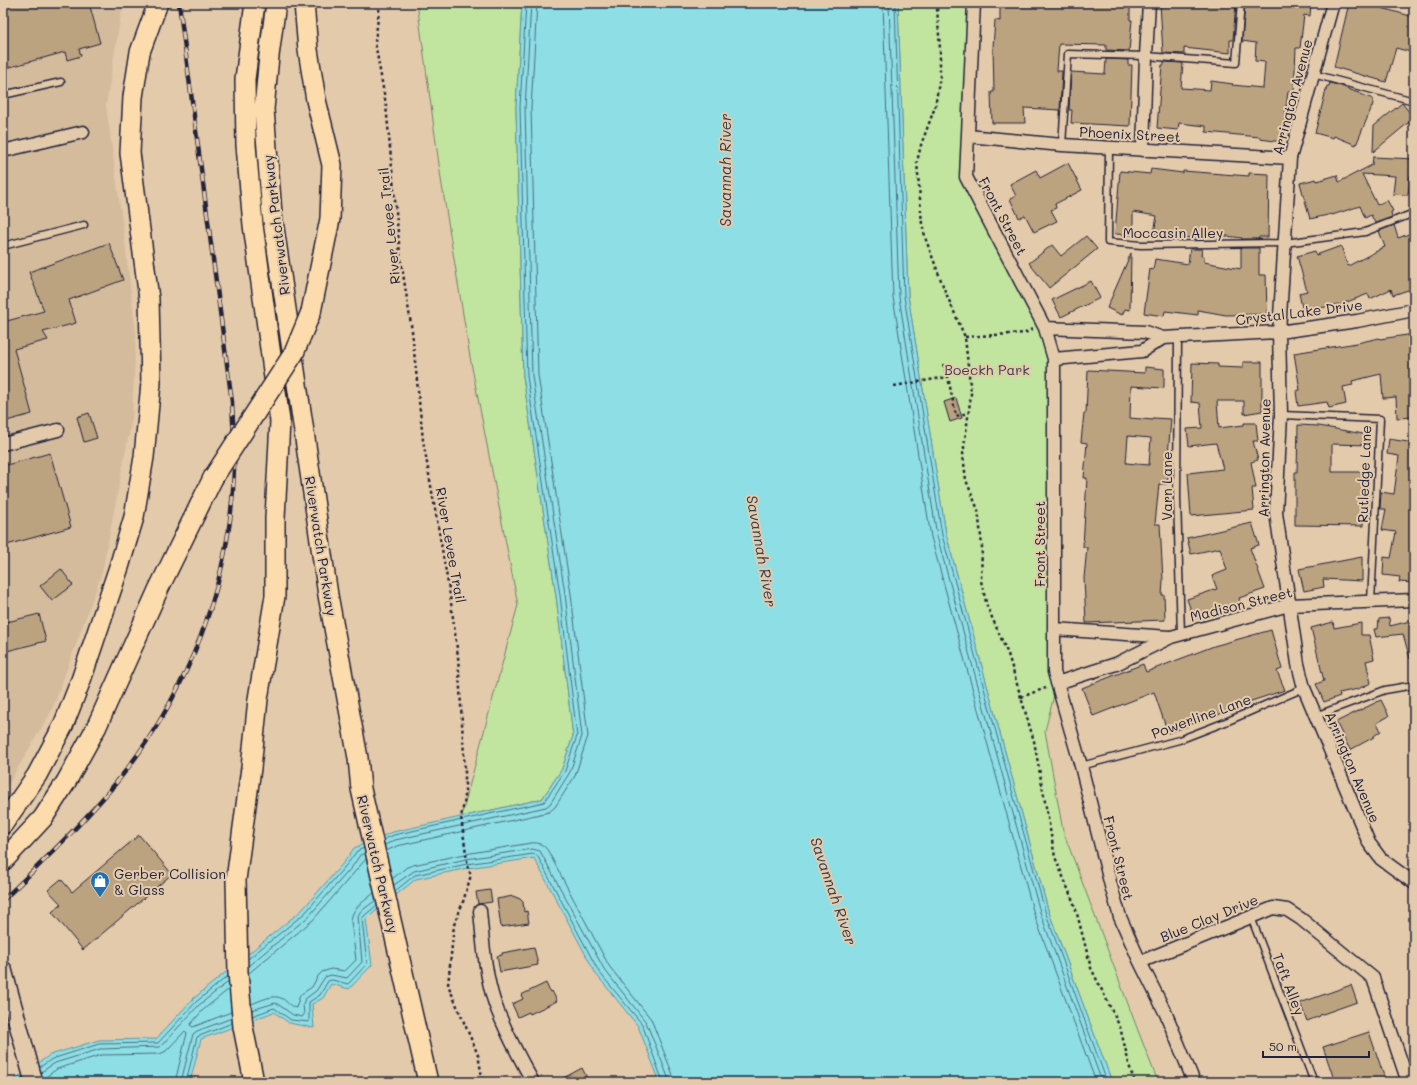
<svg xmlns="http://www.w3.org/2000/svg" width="1417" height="1085" viewBox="0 0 1417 1085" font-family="Mali,sans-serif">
<rect width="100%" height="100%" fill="#e3caab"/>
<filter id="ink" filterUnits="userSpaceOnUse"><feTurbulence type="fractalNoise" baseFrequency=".025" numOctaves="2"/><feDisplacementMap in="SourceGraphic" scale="8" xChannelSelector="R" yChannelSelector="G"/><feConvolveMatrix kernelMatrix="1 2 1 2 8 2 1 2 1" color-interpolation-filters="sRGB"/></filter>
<g filter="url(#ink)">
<path fill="#d3bb9c" d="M 3,3 L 127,3 L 121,14 L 106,105 L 124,235 L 136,334 L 132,418 L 102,573 L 52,710 L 3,793 Z"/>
<path fill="#c1e49e" stroke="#72836c" d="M 417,3 L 522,3 L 516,107 L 523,376 L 556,596 L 573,736 L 562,769 L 542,799 L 461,817 L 518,605 L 470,357 L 441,179 Z
M 898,3 L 974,3 L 966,177 L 1051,345 L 1057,683 L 1045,731 L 1063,831 L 1137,1028 L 1158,1082 L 1112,1082 L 1048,910 L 946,534 L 908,296 Z"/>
<path fill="#8ddee5" stroke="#6293a1" d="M 522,3 L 898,3 L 908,296 L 946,534 L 1048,910 L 1112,1082 L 660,1082 L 638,1026 L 596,974 L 534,858 L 468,868 L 416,879 L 366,919 L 372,965 L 349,989 L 331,984 L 323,998 L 312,1004 L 314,1028 L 289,1023 L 274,1012 L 201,1039 L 190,1082 L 11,1082 L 50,1055 L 99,1040 L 156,1039 L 193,999 L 302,910 L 345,861 L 354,848 L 393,832 L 542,799 L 562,769 L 573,736 L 556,596 L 523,376 L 516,107 Z"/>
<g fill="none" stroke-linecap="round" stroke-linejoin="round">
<path stroke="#4d6d7f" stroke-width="1" d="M 883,3 L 893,297 L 931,537 L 1034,914 L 1096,1082
M 889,3 L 899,297 L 937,536 L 1040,912 L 1102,1082
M 895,3 L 904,296 L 942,535 L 1045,911 L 1107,1082
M 383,840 L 394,835 L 544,802 L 565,771 L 577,736 L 560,595 L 527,376 L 520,107 L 526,3
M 385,845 L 395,840 L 546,807 L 550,804 L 570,772 L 582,736 L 565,594 L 532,376 L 525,108 L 531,3
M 386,851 L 397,846 L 549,812 L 555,807 L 575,776 L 588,736 L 571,594 L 538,375 L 531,108 L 537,3
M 392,879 L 407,867 L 413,865 L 465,854 L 531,843 C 539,842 544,845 548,851 L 609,966 L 651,1019 L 673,1075 L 674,1082
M 394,885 L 414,871 L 466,859 L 532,849 L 540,851 L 604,969 L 646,1022 L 668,1077 L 668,1082
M 395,891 L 415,875 L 467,864 L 533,854 L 537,855 L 599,972 L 642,1024 L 663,1082
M 248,959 L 305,913 L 348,863 L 357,851 L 364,848
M 248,966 L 308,917 L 352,867 L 360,855 L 365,853
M 249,973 L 313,920 L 366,859
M 229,989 L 203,1010 L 190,1025 L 193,1027 L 231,1012
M 251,1004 C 261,1001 273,993 283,999 C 287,1002 291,1007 296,1008 L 300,995 L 312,987 L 318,976 L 322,972 L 331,969 L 345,971 L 356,960 L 351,921 C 352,907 365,901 374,893
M 252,1010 L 275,1003 L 279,1005 L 293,1015 L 302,1017 L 304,1015 L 303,1004 L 305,999 L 316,991 L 325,977 L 331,975 L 347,978 L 362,962 L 358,916 L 360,912 L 376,900
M 252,1016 L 274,1008 L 291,1020 L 309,1022 L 309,1002 L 320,995 L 328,981 L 332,980 L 348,984 L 367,964 L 362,919 L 364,916 L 377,905
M 40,1067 L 52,1059 L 99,1044 L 158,1043 L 196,1002 L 228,976
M 41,1072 L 55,1063 L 100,1049 L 160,1047 L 199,1005 L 228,982
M 43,1079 L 57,1069 L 101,1055 L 160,1054 L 166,1051 L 185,1031 L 187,1033 L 175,1082
M 181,1082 L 193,1034 L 197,1031 L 232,1018
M 186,1082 L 197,1037 L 232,1023"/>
</g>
<path fill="#bba380" stroke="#22223b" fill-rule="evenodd" d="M 3,3 L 89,3 L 100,43 L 79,49 L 81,56 L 67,60 L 65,52 L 3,69 Z
M 1000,3 L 1130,3 L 1130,20 L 1132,20 L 1129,51 L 1106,50 L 1106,45 L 1059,44 L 1057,71 L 1062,71 L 1060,110 L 1024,108 L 1025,123 L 992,123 L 991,92 L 994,92 L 993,47 L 995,20 L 1000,21 Z
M 1160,3 L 1236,3 L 1233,40 L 1230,40 L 1230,53 L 1184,48 L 1184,54 L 1163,53 Z
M 1245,3 L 1311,3 L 1310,16 L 1304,15 L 1300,48 L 1296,48 L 1294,92 L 1288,91 L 1282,142 L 1260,139 L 1260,137 L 1206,132 L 1206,126 L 1179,123 L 1178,130 L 1157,128 L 1162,65 L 1164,65 L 1164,62 L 1183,63 L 1181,88 L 1210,90 L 1211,81 L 1233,84 L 1232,85 L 1263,88 L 1265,62 L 1255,61 L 1256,43 L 1242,41 Z
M 1349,3 L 1364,3 L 1414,17 L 1414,53 L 1396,48 L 1386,82 L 1334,67 Z
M 1106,59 L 1128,60 L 1128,65 L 1132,65 L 1130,126 L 1071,123 L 1072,110 L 1069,110 L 1071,72 L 1105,74 Z
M 1330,83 L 1341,86 L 1373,99 L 1373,104 L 1356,145 L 1334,136 L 1333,138 L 1315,133 L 1327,86 L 1329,86 Z
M 1402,103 L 1414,118 L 1373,152 L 1374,126 Z
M 1373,157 L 1414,159 L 1414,176 L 1410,176 L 1408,195 L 1393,194 L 1395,176 L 1362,174 L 1377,205 L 1387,200 L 1393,211 L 1391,212 L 1392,217 L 1375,223 L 1371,215 L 1365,218 L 1360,206 L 1332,215 L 1332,214 L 1310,219 L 1300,183 L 1316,179 L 1317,181 L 1337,175 L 1339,182 L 1372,165 Z
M 1068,163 L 1082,190 L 1055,204 L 1056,208 L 1051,210 L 1057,221 L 1034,232 L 1025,215 L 1019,218 L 1010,199 L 1016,196 L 1010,184 L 1036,170 L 1040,178 Z
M 1151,169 L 1183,173 L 1183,171 L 1249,176 L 1249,173 L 1269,174 L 1268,237 L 1259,237 L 1259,239 L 1242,239 L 1242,238 L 1203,233 L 1203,240 L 1191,240 L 1191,238 L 1154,233 L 1157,216 L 1133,212 L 1133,235 L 1115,234 L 1120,171 L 1150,174 Z
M 1394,225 L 1398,238 L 1414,232 L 1414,288 L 1393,295 L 1391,289 L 1370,299 L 1368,294 L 1339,305 L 1338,304 L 1303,312 L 1299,293 L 1307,291 L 1297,256 L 1315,251 L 1316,255 L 1341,246 L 1348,266 L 1379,250 L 1379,249 L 1385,247 L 1379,231 Z
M 1086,236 L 1097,249 L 1049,288 L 1029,263 L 1052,245 L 1061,256 Z
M 109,243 L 123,280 L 69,300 L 76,323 L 43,332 L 48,340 L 14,349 L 32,414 L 3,422 L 3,322 L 44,311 L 29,272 Z
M 1241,248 L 1259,248 L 1259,275 L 1266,275 L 1267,314 L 1226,315 L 1198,310 L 1198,315 L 1165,311 L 1164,316 L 1144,313 L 1150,269 L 1153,270 L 1155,259 L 1188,264 L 1190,249 L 1202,249 L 1201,256 L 1204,256 L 1204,262 L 1241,269 Z
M 1131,253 L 1130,310 L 1125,309 L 1122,315 L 1107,308 Z
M 1091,281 L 1100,298 L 1061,317 L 1052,300 Z
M 1414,334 L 1414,417 L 1397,418 L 1396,397 L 1383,398 L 1381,374 L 1352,381 L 1353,385 L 1343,387 L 1346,404 L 1329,408 L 1327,402 L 1298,406 L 1296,391 L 1300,390 L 1294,353 L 1357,343 L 1379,338 L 1380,339 Z
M 1243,362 L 1262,362 L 1262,411 L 1244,414 L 1244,401 L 1217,401 L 1219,428 L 1244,425 L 1244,423 L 1256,423 L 1258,441 L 1253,441 L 1258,460 L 1251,462 L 1256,488 L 1252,488 L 1254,510 L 1191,516 L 1188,473 L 1223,469 L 1216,443 L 1189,446 L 1187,429 L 1202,428 L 1200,403 L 1191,402 L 1192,363 L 1218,364 L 1218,367 L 1243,368 Z
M 1145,367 L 1164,369 L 1164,388 L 1131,386 L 1130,418 L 1153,420 L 1153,418 L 1171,419 L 1167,467 L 1169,467 L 1167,484 L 1159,484 L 1155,524 L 1160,524 L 1163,581 L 1162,595 L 1164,595 L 1165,620 L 1086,623 L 1084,578 L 1087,547 L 1083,547 L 1087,478 L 1084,478 L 1087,443 L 1081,442 L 1084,413 L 1086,413 L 1088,370 L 1145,373 ZM 1128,436 L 1151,438 L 1149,465 L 1126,463 Z
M 956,398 L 962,418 L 950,422 L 944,402 Z
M 89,413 L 97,438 L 84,442 L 77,417 Z
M 1298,425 L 1319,426 L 1369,435 L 1369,445 L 1332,444 L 1332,472 L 1367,472 L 1368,507 L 1363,507 L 1363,526 L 1295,525 L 1295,472 L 1297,472 Z
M 1389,439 L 1414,443 L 1414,583 L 1399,582 L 1400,577 L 1383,575 L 1384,557 L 1391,558 L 1396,532 L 1382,530 L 1386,509 L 1380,509 L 1381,492 L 1394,494 L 1399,456 L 1387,454 Z
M 50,453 L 71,527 L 3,546 L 3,466 Z
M 1252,523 L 1259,545 L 1250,548 L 1265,589 L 1239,598 L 1240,602 L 1194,619 L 1187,599 L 1217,589 L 1212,576 L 1227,570 L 1220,548 L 1191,554 L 1187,538 Z
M 1362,557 L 1362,581 L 1323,579 L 1324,587 L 1304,591 L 1299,569 Z
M 61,569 L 73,585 L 52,601 L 40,586 Z
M 39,614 L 46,641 L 3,652 L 3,623 Z
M 1389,618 L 1390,626 L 1414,620 L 1414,659 L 1410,659 L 1403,634 L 1376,637 L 1374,629 L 1378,629 L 1379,619 Z
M 1333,622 L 1334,628 L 1361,623 L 1361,635 L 1369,635 L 1374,659 L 1366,661 L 1371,683 L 1358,689 L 1339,693 L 1340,696 L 1324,702 L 1316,684 L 1324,681 L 1311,628 Z
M 1271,630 L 1282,669 L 1277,671 L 1285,690 L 1233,707 L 1234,708 L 1213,717 L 1188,725 L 1188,726 L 1168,733 L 1154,692 L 1093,716 L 1082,688 L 1143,664 L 1146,672 L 1214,646 Z
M 1381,700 L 1389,716 L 1377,723 L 1381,731 L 1374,736 L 1374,737 L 1350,750 L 1336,722 Z
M 139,835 L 172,874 L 83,950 L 52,912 L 61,904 L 48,890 L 61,879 L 72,892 Z
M 490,890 L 492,902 L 478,904 L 476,892 Z
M 513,896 L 520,899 L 523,902 L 524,912 L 527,911 L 529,923 L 501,927 L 497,899 Z
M 534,947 L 538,965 L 500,972 L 497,956 L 502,955 L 502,953 Z
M 546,983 L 550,992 L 552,991 L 557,1001 L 530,1014 L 529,1012 L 518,1017 L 512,1004 L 523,999 L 521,995 Z
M 1351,985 L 1357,1002 L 1320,1015 L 1320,1016 L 1307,1021 L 1300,1003 Z
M 1369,1032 L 1386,1082 L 1335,1082 L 1323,1047 Z
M 582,1068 L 589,1082 L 556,1082 Z"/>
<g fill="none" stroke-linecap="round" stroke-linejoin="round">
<defs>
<path id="service" d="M 1313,74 L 1414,101
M 3,95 L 61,82
M 1062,145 L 1068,54 L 1146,56 L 1236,63 L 1241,3
M 1109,147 L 1108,242 L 1141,245 L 1285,243 L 1365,232 L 1414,213
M 3,246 L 84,225
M 1178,337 L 1177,498 L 1181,634
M 1281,415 L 1380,419 L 1371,602
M 1315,716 L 1385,690 L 1414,685
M 1081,766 L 1179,740 L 1228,721 L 1304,688
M 1251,917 L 1314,1082"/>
<path id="minor" d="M 974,3 L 966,177 L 1045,328 L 1054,359 L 1054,672 L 1081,766 L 1111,886 L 1120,917 L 1140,962 L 1166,1014 L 1194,1082
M 1333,3 L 1290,158 L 1279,332 L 1281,415 L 1276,513 L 1298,664 L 1304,688 L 1369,843 L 1381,859 L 1414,883
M 968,136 L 1062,145 L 1290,158
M 1143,150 L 1146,56 L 1149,3
M 3,151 L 83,132
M 1045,328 L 1145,332 L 1163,338 L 1279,332 L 1357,321 L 1414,310
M 1054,359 L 1142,351 L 1163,338
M 3,444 L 58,430
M 1054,629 L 1169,637
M 1057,683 L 1116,664 L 1171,637 L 1289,605 L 1414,600
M 480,911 C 483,942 485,975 495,1004 C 505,1031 519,1057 533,1082
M 1140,962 L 1273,908 L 1287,910 L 1301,919 L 1373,978 L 1408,1082"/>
<path id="secondary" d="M 3,970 L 34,1082"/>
<path id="primary" d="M 276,3 L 269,56 L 264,109 L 272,214 L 328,595 L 358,758 L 361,789 L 428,1082
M 304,3 L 308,50 L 316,100 L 332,165 L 330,219 L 311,312
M 3,824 L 37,775 L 63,726 L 81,680 L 119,567 L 134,517 L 144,457 L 151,383 L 149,299 L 130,153 L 133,97 L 140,52 L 158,3
M 3,861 L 43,818 L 66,782 L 96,728 L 159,588 L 213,478
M 254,1082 L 243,1027 L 238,973 L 236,880 L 251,768 L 258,699 L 275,596 L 275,518 L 280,421 L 253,225 L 246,145 L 245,79 L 255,3"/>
</defs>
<use href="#service" stroke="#22223b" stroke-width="9"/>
<use href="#minor" stroke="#22223b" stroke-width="15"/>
<use href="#secondary" stroke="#22223b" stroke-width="20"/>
<use href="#primary" stroke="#22223b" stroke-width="22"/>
<path stroke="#22223b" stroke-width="2.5" stroke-dasharray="3 3" stroke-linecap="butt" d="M 380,3 L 375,42 L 386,105 L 400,254 L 412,331 L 423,440 L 450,595 L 458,656 L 465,772 L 465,799 L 461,817 L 468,868 L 471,875 L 463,902 L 454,925 L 448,985 L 478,1055 L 483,1082
M 939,3 L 937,8 L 940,49 L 940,76 L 935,107 L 921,145 L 917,162 L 922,224 L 926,240 L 945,291 L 965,337 L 971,394 L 963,455 L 966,480 L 978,510 L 982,546 L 981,581 L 987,606 L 1008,654 L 1034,741 L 1055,857 L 1075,906 L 1091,968 L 1120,1027 L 1131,1072 L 1135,1082
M 965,337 L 1025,333 L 1032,329
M 943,364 L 948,377 L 956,416 L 968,413
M 894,386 L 948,377
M 1021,697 L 1046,688"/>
<use href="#service" stroke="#e3caab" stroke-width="6"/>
<use href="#minor" stroke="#e3caab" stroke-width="12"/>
<use href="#secondary" stroke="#e3caab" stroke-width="17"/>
<use href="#primary" stroke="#fcdcac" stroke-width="19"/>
<defs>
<path id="rail" d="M 3,900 C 42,863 82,824 116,783 C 188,695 231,583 234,469 C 235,447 233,424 232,402 L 179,3"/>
</defs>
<use href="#rail" stroke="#22223b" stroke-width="4.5"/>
<use href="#rail" stroke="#e3caab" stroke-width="3" stroke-dasharray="9" stroke-linecap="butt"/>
<defs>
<path id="primary-bridge" d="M 213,478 L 294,353 L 311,312"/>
</defs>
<use href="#primary-bridge" stroke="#22223b" stroke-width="22" stroke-linecap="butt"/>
<use href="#primary-bridge" stroke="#fcdcac" stroke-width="19"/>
</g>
</g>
<defs>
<symbol id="shop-pin" viewBox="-11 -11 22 30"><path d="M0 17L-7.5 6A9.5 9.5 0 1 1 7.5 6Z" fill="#1f6fb2" stroke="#e3caab"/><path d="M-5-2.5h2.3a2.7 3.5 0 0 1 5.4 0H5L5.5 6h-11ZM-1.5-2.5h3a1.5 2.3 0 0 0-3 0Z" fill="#fff"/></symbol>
</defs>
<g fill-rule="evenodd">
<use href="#shop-pin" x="89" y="870" width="22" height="30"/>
</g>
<g text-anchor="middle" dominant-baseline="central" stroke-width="4" stroke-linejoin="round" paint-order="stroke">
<g font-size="14" fill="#22223b" stroke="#e3caab">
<text transform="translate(1292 97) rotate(-75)">Arrington Avenue</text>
<text transform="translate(1130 134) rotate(3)">Phoenix Street</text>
<text transform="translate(1003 216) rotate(62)">Front Street</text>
<text transform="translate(276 225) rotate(-97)">Riverwatch Parkway</text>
<text transform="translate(389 226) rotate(-96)">River Levee Trail</text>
<text x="1173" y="232">Moccasin Alley</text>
<text transform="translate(1299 312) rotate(-7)">Crystal Lake Drive</text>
<text transform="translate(1264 458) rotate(-89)">Arrington Avenue</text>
<text transform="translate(1364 474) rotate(-88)">Rutledge Lane</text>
<text transform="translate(1166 486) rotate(-90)">Varn Lane</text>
<text transform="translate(1039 544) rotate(-90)">Front Street</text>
<text transform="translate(451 545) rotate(80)">River Levee Trail</text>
<text transform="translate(321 546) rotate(81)">Riverwatch Parkway</text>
<text transform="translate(1241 604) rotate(-14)">Madison Street</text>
<text transform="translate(1201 716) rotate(-20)">Powerline Lane</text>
<text transform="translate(1353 767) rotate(67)">Arrington Avenue</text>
<text transform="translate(1119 858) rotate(76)">Front Street</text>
<text transform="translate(378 864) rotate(77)">Riverwatch Parkway</text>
<text transform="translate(1209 918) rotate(-22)">Blue Clay Drive</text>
<text transform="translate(1289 984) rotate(69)">Taft Alley</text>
</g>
<g font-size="14" fill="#3a3f4a" stroke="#e3caab">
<text x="987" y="369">Boeckh Park</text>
</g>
<g font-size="14" fill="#22223b" stroke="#e3caab" text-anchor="start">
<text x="114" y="873">Gerber Collision<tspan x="114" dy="16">&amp; Glass</tspan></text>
</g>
<g font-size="15" font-style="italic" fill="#323e54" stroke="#e3caab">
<text transform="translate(725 170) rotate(-90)">Savannah River</text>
<text transform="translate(762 551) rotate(80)">Savannah River</text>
<text transform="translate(834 891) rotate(71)">Savannah River</text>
</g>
</g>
<rect width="1417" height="1085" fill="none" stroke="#e3caab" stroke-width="16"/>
<rect x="8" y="8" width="1401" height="1069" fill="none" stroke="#22223b" stroke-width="1.5" filter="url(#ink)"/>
<path d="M1263 1051v6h106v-6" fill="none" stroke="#22223b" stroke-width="2"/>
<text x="1269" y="1051" font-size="12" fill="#22223b" stroke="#e3caab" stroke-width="3" paint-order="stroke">50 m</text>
</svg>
